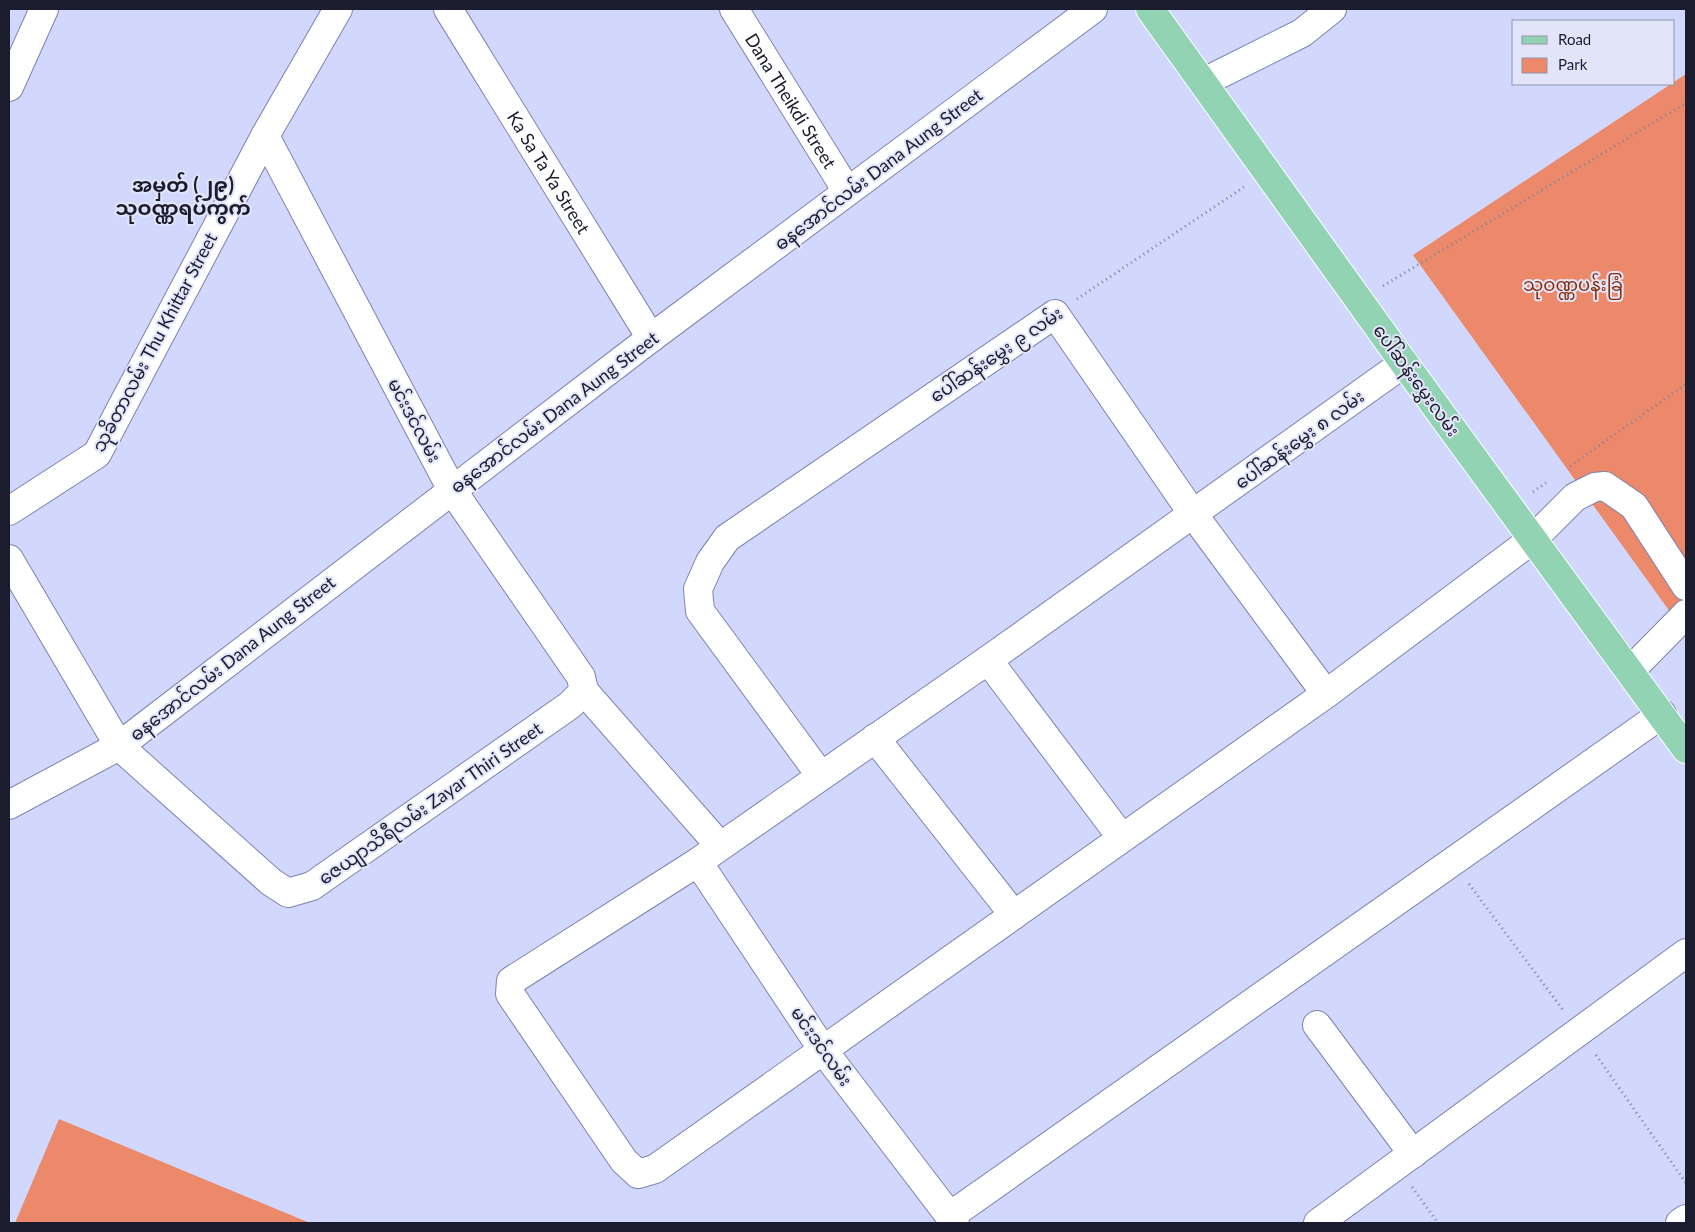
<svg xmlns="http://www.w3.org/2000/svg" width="1695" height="1232" viewBox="0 0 1695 1232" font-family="Lato,'Noto Sans Myanmar',sans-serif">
<rect width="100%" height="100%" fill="#d1d7fd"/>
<path fill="#eb896a" d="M 1686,74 L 1686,634 L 1413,255 Z
M 59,1119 L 310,1223 L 15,1223 Z"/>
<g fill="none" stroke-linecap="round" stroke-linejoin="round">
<defs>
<g id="minor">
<path id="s1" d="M 448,9 L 651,338"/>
<path id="s2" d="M 734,9 L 847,191"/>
<path d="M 1204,82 L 1302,33 L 1332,9"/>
<path d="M 9,87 L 44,9"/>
<path d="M 265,136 L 452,490 L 581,677 L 584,691"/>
<path d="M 1404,363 L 988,660 L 698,862 L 511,981 L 510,994 L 624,1161 L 638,1174 L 655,1169 L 1326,694 L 1533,539 L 1575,497 L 1595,487 L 1605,486 L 1634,506 L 1686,586"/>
<path d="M 9,511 L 97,454 L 265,136 L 338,9"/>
<path d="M 9,559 L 119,746 L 271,882 L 288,893 L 312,886 L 570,705 L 584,691"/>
<path d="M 988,660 L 1122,838"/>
<path d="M 1630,671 L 1686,614"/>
<path d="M 584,691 L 720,846"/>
<path d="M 875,738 L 1014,915"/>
<path d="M 821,776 L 700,611 L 698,589 L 710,562 L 727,538 L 1055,314 L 1193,514 L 1326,694"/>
<path d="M 9,805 L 119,746 L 651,338 L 1093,9"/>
<path d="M 698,862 L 823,1050 L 955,1223"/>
<path d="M 1317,1025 L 1413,1154"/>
<path d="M 950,1216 L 1662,714"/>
<path d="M 1318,1223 L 1686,953"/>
<path d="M 1680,1223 L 1686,1219"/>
</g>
<path id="major" d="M 1150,9 L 1404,363 L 1686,749"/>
</defs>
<use href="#minor" stroke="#7d83af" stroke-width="30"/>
<use href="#major" stroke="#fff" stroke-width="30"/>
<path stroke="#7f84a0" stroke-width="3" stroke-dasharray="1 4" stroke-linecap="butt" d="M 1383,286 L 1686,103
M 1077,299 L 1244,187
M 1570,466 L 1686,384
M 1533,492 L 1547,482
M 1469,884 L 1563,1010
M 1596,1055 L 1686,1183
M 1412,1187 L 1438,1223"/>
<use href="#minor" stroke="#fff" stroke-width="28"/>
<use href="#major" stroke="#91d3b2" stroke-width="28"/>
</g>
<g text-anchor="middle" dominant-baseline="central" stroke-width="4" stroke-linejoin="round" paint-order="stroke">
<g font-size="18" fill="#1b1d2e" stroke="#e2e5f9">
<text stroke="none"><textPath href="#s2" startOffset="108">Dana Theikdi Street</textPath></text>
<text transform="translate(878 169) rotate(-37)">ဓနအောင်လမ်း Dana Aung Street</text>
<text stroke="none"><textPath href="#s1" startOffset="192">Ka Sa Ta Ya Street</textPath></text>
<text transform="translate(154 342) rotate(-62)">သုခိတာလမ်း Thu Khittar Street</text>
<text transform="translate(996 354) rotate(-34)">ပေါ်ဆန်းမွှေး ၉ လမ်း</text>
<text transform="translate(1417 380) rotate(54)">ပေါ်ဆန်းမွှေးလမ်း</text>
<text transform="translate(554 412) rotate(-37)">ဓနအောင်လမ်း Dana Aung Street</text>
<text transform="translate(415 420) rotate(62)">မင်းဒင်လမ်း</text>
<text transform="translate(1299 439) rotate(-36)">ပေါ်ဆန်းမွှေး ၈ လမ်း</text>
<text transform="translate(232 658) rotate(-38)">ဓနအောင်လမ်း Dana Aung Street</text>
<text transform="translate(430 803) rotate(-35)">ဇေယျာသိရီလမ်း Zayar Thiri Street</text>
<text transform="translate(822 1046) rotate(55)">မင်းဒင်လမ်း</text>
</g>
<g font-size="18" fill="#882c0a" stroke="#e2e5f9">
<text x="1573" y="284">သုဝဏ္ဏပန်းခြံ</text>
</g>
<g font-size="20" font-weight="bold" fill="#1b1d2e" stroke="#e2e5f9">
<text x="183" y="184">အမှတ် (၂၉)<tspan x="183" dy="23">သုဝဏ္ဏရပ်ကွက်</tspan></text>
</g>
</g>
<rect width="1695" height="1232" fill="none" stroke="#1b1d2e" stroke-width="20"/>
<rect x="1512" y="20" width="162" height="65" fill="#e2e5f9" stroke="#9295a8"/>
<rect x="1522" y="36" width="25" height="8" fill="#91d3b2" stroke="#9295a8"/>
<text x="1558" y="45" font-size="15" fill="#1b1d2e">Road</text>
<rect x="1522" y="58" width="25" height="15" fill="#eb896a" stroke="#9295a8"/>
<text x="1558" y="70" font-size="15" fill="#1b1d2e">Park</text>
</svg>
